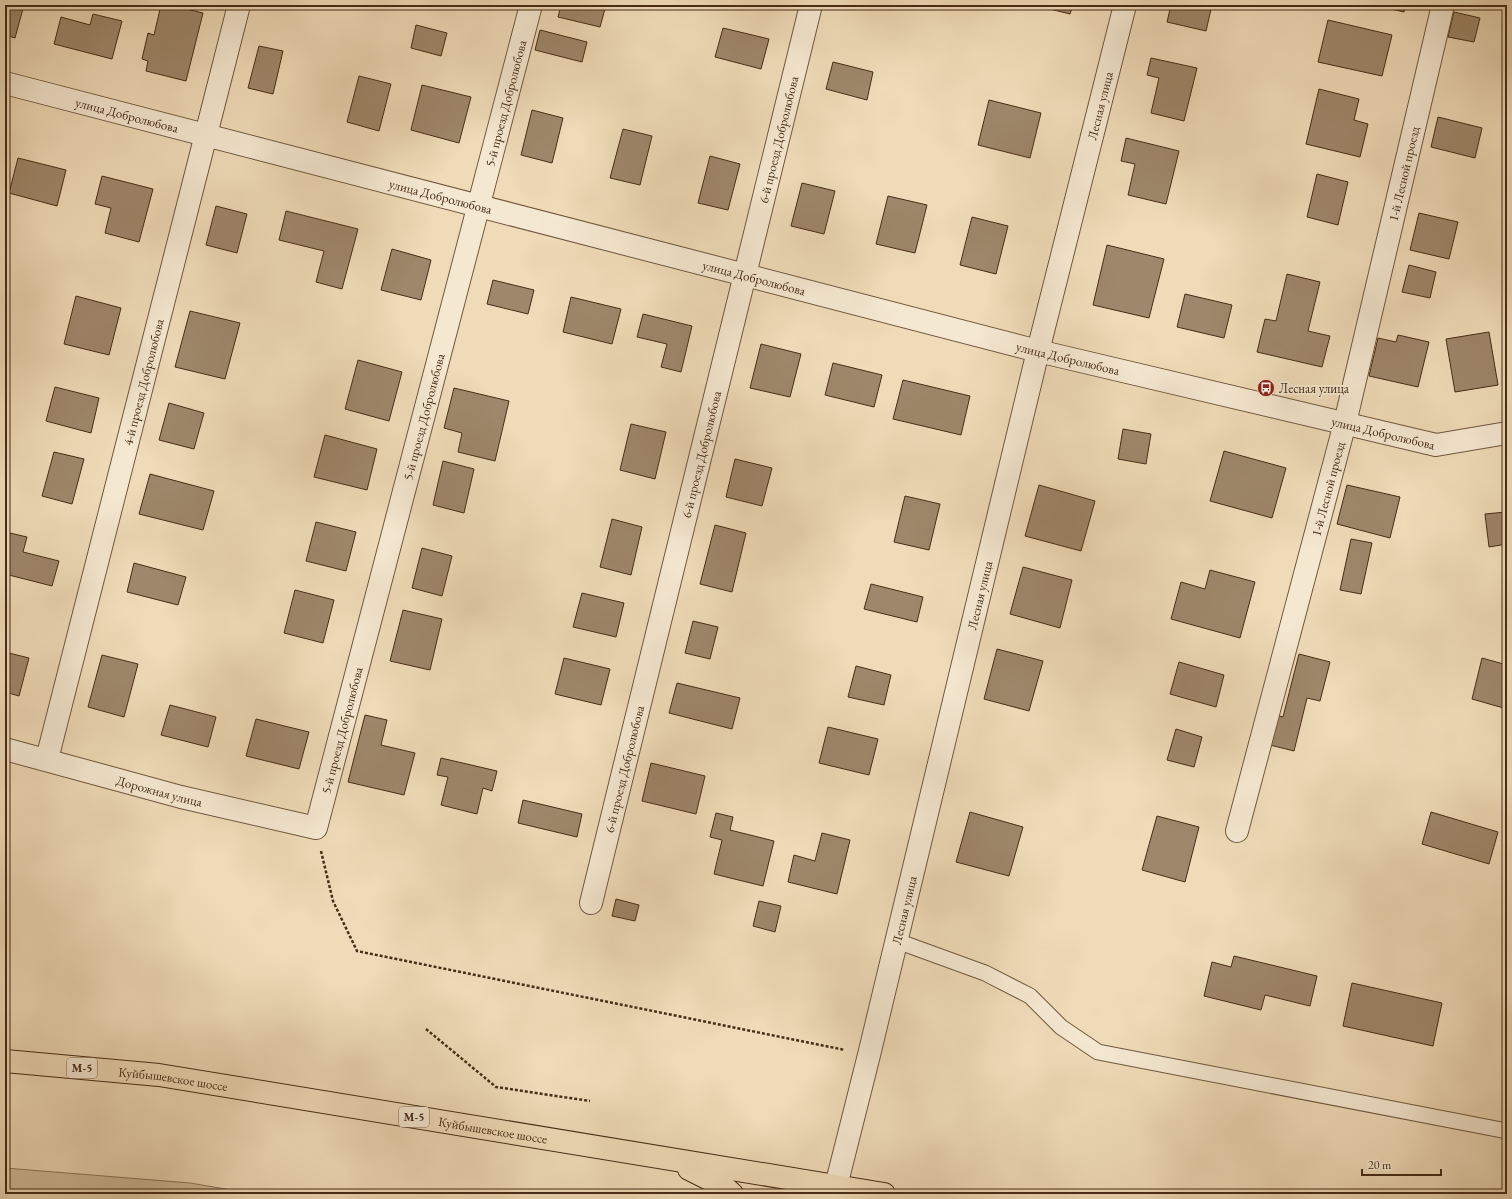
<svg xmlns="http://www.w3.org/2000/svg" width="1512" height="1199" viewBox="0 0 1512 1199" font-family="'EB Garamond',serif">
<rect width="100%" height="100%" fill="#efdbb8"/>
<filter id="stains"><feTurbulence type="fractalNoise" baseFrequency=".005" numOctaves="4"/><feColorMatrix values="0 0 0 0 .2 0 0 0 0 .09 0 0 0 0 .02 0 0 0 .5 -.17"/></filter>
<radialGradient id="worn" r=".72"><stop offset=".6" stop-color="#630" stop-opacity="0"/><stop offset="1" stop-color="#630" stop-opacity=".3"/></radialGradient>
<path fill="#d2bd9c" stroke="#8c7459" d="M 5,1168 L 190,1183 L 255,1194 L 5,1194 Z"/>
<path fill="#9e876a" stroke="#462c16" d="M 5,5 L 24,5 L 15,38 L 5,35 Z
M 161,5 L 171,5 L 203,13 L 186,81 L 146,71 L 148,61 L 142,59 L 148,33 L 154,35 Z
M 561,5 L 606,5 L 600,27 L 558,17 Z
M 1034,5 L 1073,5 L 1070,14 Z
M 1171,5 L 1212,5 L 1206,31 L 1167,22 Z
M 1374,5 L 1405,5 L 1404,12 Z
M 1454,12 L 1480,18 L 1474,42 L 1448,37 Z
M 93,14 L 122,21 L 112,59 L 54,44 L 61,17 L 90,25 Z
M 1328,20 L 1392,35 L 1382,76 L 1318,62 Z
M 416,25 L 447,33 L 441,56 L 411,48 Z
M 723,28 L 769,39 L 761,69 L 715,57 Z
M 540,30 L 587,42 L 582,62 L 535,50 Z
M 259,46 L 283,51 L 273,94 L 248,88 Z
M 1151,58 L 1197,68 L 1184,121 L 1151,113 L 1159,78 L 1147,75 Z
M 833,62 L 873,72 L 867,100 L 826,89 Z
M 359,76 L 391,84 L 379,131 L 347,122 Z
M 422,85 L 471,97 L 459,143 L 411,130 Z
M 1319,89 L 1359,99 L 1354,120 L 1368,124 L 1360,157 L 1306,144 Z
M 989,100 L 1041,113 L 1030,158 L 978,145 Z
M 532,110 L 563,118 L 552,163 L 521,155 Z
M 1438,117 L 1482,128 L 1475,158 L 1431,147 Z
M 623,129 L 652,136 L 640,185 L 610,178 Z
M 1126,138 L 1179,151 L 1166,204 L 1128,195 L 1135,164 L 1121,161 Z
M 710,156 L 740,164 L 728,210 L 698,203 Z
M 18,158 L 66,170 L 57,206 L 9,193 Z
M 1317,174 L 1348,182 L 1338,225 L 1307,217 Z
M 102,176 L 153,189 L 139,242 L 105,233 L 111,208 L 95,204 Z
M 802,183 L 835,191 L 824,234 L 791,226 Z
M 888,196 L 927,205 L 915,253 L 876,244 Z
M 216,206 L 247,214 L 237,253 L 206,245 Z
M 286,211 L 358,229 L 342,289 L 316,282 L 324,251 L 279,240 Z
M 1419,213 L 1458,222 L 1449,259 L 1410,250 Z
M 972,217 L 1008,226 L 996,274 L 960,265 Z
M 1107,245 L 1164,259 L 1149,318 L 1093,305 Z
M 392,249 L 431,260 L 421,300 L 381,290 Z
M 1409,265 L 1436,272 L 1430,298 L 1402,292 Z
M 1287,274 L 1320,282 L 1308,331 L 1330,336 L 1322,367 L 1257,352 L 1265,319 L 1276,321 Z
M 493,280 L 534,290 L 528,314 L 487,304 Z
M 1185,294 L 1232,305 L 1224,338 L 1177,327 Z
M 76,296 L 121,308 L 109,355 L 64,344 Z
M 571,297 L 621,309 L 612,344 L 563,332 Z
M 190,311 L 240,323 L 225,379 L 175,367 Z
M 643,314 L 692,326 L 681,372 L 661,367 L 667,344 L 637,337 Z
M 1489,332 L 1498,385 L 1455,392 L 1446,339 Z
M 1398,335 L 1429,342 L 1418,387 L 1369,376 L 1378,338 L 1396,342 Z
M 761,344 L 801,354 L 790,397 L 750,388 Z
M 358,360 L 402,372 L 389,421 L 345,409 Z
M 833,363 L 882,375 L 874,407 L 825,395 Z
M 903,380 L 970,396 L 961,435 L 893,419 Z
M 55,387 L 99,398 L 91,433 L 46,421 Z
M 454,388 L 509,401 L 495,461 L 458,452 L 462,433 L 444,428 Z
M 169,403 L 204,413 L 194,449 L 159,440 Z
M 631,424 L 666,432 L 655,479 L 620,470 Z
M 1123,429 L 1151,434 L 1146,464 L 1118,459 Z
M 325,435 L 377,449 L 367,490 L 314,477 Z
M 1224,451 L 1286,468 L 1272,518 L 1210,501 Z
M 54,452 L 84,459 L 72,504 L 42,496 Z
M 735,459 L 772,468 L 762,506 L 726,497 Z
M 443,461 L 474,469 L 464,513 L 433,505 Z
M 150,474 L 214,491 L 203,530 L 139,514 Z
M 1039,485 L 1095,501 L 1081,551 L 1025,536 Z
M 1347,485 L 1400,497 L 1390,538 L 1337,524 Z
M 1504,494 L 1507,494 L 1507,544 L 1489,547 L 1485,514 L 1506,512 Z
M 905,496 L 940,504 L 929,550 L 894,542 Z
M 612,519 L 642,527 L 631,575 L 600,567 Z
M 316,522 L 356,532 L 346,571 L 306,561 Z
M 715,525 L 746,533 L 732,592 L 700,584 Z
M 10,533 L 27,537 L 23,552 L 59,561 L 52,586 L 5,574 L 5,551 Z
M 1351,539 L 1372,543 L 1361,594 L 1340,590 Z
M 422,548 L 452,556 L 442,596 L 412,588 Z
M 134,563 L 186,577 L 178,605 L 127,592 Z
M 1023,567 L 1072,580 L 1060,628 L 1010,614 Z
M 1210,570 L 1255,582 L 1240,638 L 1171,619 L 1181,582 L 1205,589 Z
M 871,584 L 923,597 L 917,622 L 864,609 Z
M 295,590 L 334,600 L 323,643 L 284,633 Z
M 582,593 L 624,603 L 616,637 L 573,627 Z
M 403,610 L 442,619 L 430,670 L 390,661 Z
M 693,621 L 718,627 L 710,659 L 685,653 Z
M 997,649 L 1043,661 L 1029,711 L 984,699 Z
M 5,652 L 29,658 L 19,696 L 5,692 Z
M 1299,654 L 1330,662 L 1320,701 L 1307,698 L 1294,751 L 1266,744 L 1273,714 L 1283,717 Z
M 102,655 L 138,664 L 124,717 L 88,707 Z
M 564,658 L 610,669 L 601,705 L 555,694 Z
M 1482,658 L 1507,665 L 1507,709 L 1472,699 Z
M 1179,662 L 1224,675 L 1216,707 L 1170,694 Z
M 856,666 L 891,675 L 884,705 L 848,697 Z
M 677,683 L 740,698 L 732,729 L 669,713 Z
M 170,705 L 216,717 L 208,747 L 161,735 Z
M 365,715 L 387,720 L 381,745 L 415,753 L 404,795 L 348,782 Z
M 256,719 L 309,732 L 299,769 L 246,756 Z
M 828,727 L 878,739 L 869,775 L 819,763 Z
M 1176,729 L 1202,737 L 1194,767 L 1167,760 Z
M 441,758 L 497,771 L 492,791 L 483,788 L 477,814 L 441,805 L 448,777 L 437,775 Z
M 651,763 L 705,776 L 696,814 L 642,801 Z
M 523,800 L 582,814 L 577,837 L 518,823 Z
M 970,812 L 1023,827 L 1009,876 L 956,862 Z
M 1431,812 L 1498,832 L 1489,864 L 1422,844 Z
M 716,813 L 733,817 L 730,830 L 774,841 L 763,886 L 714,874 L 722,840 L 710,837 Z
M 1157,816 L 1199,827 L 1185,882 L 1142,870 Z
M 822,833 L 850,840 L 837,894 L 788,882 L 794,855 L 815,861 Z
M 616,899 L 639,905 L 635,921 L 612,916 Z
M 759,901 L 781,906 L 775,932 L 753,926 Z
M 1234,956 L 1317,976 L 1310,1006 L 1265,995 L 1261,1010 L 1204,996 L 1212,962 L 1231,967 Z
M 1352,983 L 1442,1003 L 1433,1046 L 1343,1026 Z"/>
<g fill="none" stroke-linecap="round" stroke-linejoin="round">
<defs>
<path id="service" d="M 897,941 L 985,973 L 1030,996 L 1061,1027 L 1098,1052 L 1507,1131"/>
<g id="minor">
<path id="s1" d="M 1038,351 L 1125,5"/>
<path id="s2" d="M 5,749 L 181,797 L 316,828 L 531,5"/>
<path id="s3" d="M 47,759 L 239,5"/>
<path id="s4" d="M 1237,831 L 1345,423 L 1443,5"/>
<path id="s5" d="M 591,903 L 811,5"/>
</g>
<g id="tertiary">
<path id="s6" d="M 5,83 L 1038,351 L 1436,445 L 1507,433"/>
<path id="s7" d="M 836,1186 L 869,1055 L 1038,351"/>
</g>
<g id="trunk">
<path id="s8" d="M 5,1061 L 159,1075 L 884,1194"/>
<path d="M 689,1169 L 723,1186 L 732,1194"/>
</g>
</defs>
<use href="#service" stroke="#70583e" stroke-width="17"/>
<use href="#minor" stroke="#70583e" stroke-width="24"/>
<use href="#tertiary" stroke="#70583e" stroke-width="24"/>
<use href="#trunk" stroke="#462c16" stroke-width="24"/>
<path stroke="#462c16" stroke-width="2.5" stroke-dasharray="3 2" stroke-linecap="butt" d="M 321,851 L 333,901 L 357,951 L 845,1050
M 426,1029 L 496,1087 L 590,1101"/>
<use href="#service" stroke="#f5e8d1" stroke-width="15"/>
<use href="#minor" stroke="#f5e8d1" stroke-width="22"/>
<use href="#tertiary" stroke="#f5e8d1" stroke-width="22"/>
<use href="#trunk" stroke="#efdbb8" stroke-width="22"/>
</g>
<defs>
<symbol id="bus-disc" viewBox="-11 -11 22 22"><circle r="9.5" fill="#8f2418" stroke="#f5e8d1"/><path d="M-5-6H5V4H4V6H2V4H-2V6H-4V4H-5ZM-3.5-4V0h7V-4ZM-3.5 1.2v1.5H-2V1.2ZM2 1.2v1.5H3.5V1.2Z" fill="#fff"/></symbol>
</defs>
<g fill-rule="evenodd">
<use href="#bus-disc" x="1256" y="378" width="20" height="20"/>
</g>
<g text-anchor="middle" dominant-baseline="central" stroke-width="4" stroke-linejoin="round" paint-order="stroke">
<g fill="#f5e8d1" stroke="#7a644e" stroke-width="1">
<rect x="67" y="1058" width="30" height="20" rx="3"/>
<rect x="399" y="1107" width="30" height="20" rx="3"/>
</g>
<g font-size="12" font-weight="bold" fill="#462c16">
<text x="82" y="1068">М-5</text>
<text x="414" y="1117">М-5</text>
</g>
<g font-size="13" fill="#462c16" stroke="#f5e8d1">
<text stroke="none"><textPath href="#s2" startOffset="1070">5-й проезд Добролюбова</textPath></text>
<text stroke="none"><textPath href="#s1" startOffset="253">Лесная улица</textPath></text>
<text stroke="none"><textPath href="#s6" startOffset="126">улица Добролюбова</textPath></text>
<text stroke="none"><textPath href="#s5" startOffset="786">6-й проезд Добролюбова</textPath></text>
<text stroke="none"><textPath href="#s4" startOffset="678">1-й Лесной проезд</textPath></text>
<text stroke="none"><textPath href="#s6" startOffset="450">улица Добролюбова</textPath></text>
<text stroke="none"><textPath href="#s6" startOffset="774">улица Добролюбова</textPath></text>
<text stroke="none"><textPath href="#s6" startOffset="1098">улица Добролюбова</textPath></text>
<text stroke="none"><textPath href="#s3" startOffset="389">4-й проезд Добролюбова</textPath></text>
<text stroke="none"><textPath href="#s2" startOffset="746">5-й проезд Добролюбова</textPath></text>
<text stroke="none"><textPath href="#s6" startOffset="1422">улица Добролюбова</textPath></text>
<text stroke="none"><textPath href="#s5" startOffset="462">6-й проезд Добролюбова</textPath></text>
<text stroke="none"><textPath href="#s4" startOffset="354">1-й Лесной проезд</textPath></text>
<text stroke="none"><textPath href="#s7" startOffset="608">Лесная улица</textPath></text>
<text stroke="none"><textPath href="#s2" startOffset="422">5-й проезд Добролюбова</textPath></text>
<text stroke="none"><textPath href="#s5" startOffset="138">6-й проезд Добролюбова</textPath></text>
<text stroke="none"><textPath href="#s2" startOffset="160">Дорожная улица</textPath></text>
<text stroke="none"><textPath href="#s7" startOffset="284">Лесная улица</textPath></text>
<text stroke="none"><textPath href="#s8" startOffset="169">Куйбышевское шоссе</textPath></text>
<text stroke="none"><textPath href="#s8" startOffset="493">Куйбышевское шоссе</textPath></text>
</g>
<g font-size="13" fill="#462c16" stroke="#f5e8d1" text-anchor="start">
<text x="1279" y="388">Лесная улица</text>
</g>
</g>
<rect width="1512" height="1199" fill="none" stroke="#efdbb8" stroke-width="20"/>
<rect x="6" y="6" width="1500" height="1187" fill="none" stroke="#462c16" stroke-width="2"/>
<rect x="10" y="10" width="1492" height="1179" fill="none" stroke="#462c16"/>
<path d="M1362 1169v6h79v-6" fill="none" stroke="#462c16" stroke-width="2"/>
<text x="1368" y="1169" font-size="12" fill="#462c16" stroke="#f5e8d1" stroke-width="3" paint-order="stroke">20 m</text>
<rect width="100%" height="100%" filter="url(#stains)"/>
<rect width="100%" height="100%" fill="url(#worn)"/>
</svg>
